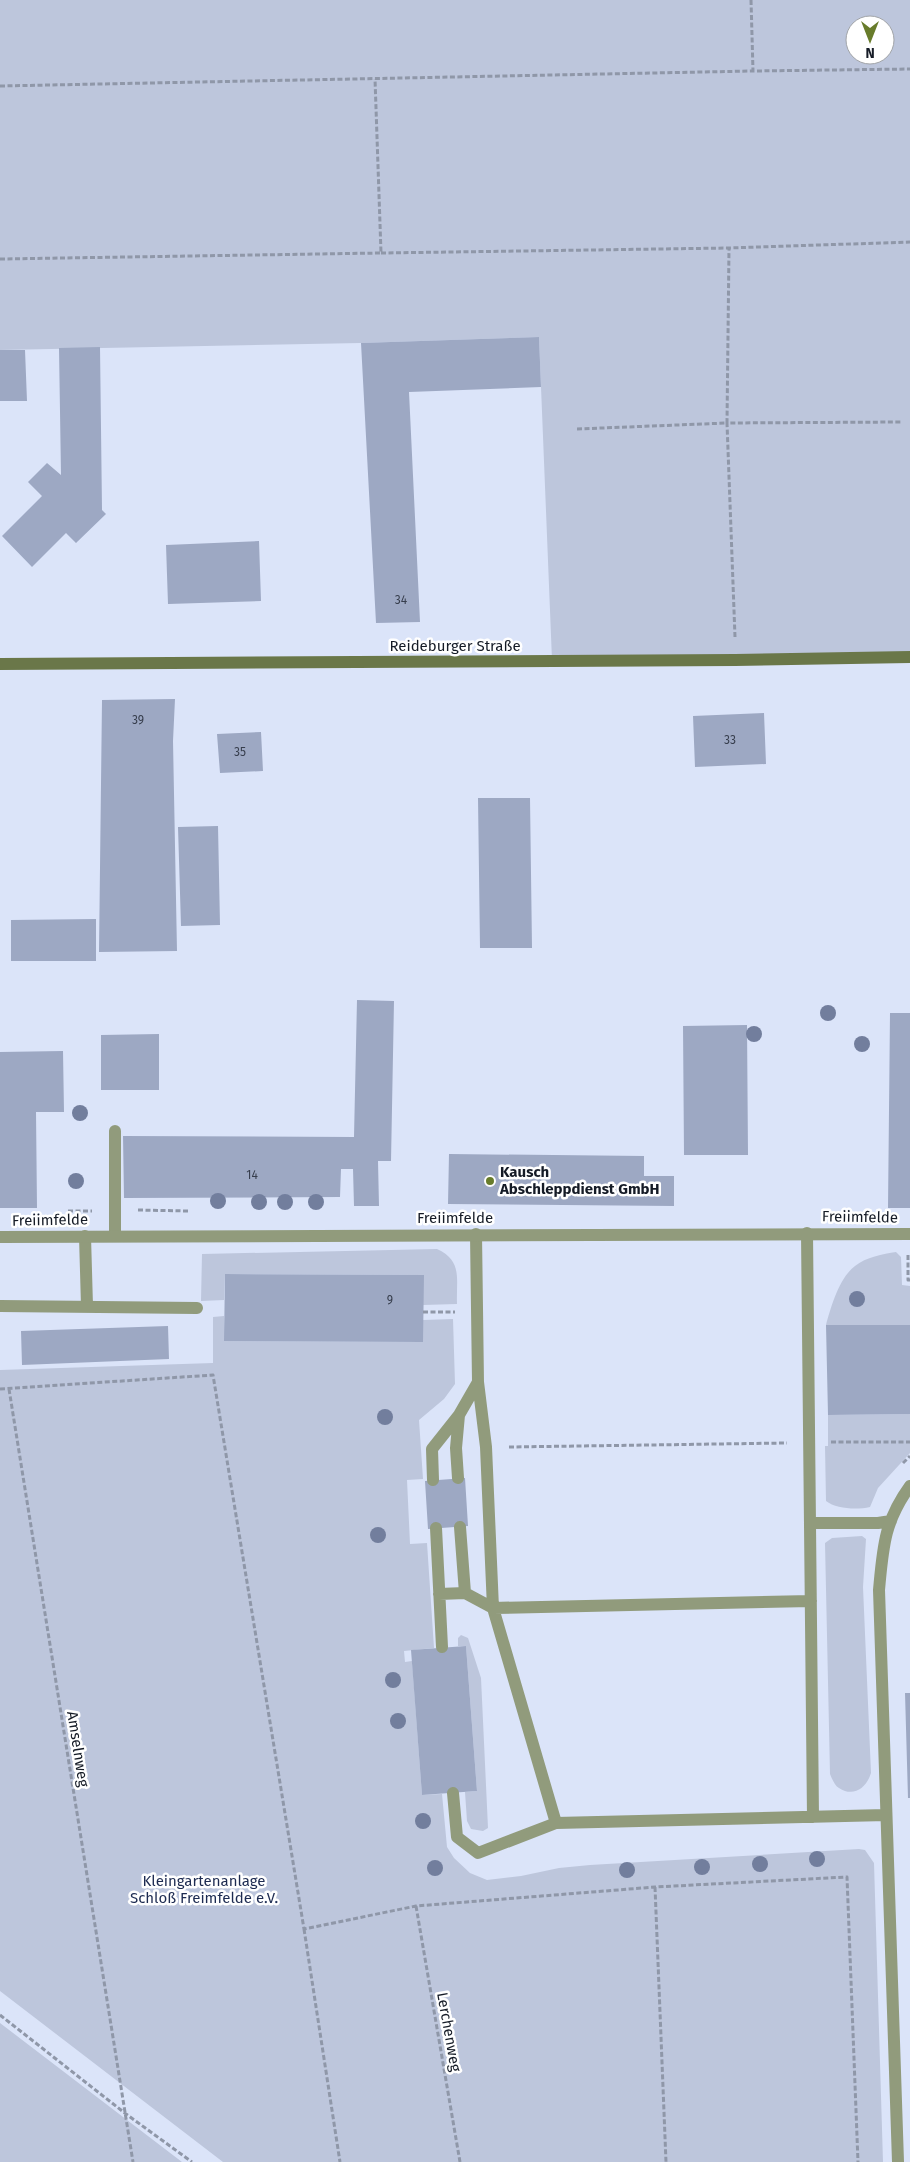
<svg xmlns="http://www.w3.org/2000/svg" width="910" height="2162" viewBox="0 0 910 2162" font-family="'Fira Sans',sans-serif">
<rect width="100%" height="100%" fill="#dbe4f9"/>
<path fill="#bdc6dc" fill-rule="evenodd" d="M 0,0 L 910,0 L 910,656 L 552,660 L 539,337 L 361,343 L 0,350 ZM 855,25 L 885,25 L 885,55 L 855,55 Z
M 437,1249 C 463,1261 456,1279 457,1304 L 423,1305 L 423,1275 L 225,1274 L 224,1300 L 201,1301 L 202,1254 Z
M 896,1252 L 901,1257 L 902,1285 L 910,1286 L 910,1325 L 826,1325 C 831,1307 839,1278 855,1266 C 866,1257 883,1254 896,1252 Z
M 224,1316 L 225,1341 L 423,1342 L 423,1320 L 453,1319 L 455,1384 L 444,1399 L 419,1420 L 423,1479 L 407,1480 L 410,1544 L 427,1543 L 434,1648 L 404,1651 L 405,1662 L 412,1661 L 422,1795 L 442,1794 L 447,1847 L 454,1858 L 470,1873 L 487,1880 L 521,1876 L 559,1868 L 590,1865 L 859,1849 L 865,1850 L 874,1863 L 883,2162 L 223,2162 L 0,1991 L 0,1370 L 213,1363 L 213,1317 Z
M 910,1414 L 910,1453 L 878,1488 L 870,1507 C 857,1510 836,1509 826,1501 L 825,1446 L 828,1446 L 828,1415 Z
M 862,1536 L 866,1539 L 863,1587 L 871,1773 C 867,1787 854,1798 839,1788 C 835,1786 832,1779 830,1774 L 825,1543 L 832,1538 Z
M 461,1635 L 468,1638 L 481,1678 L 488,1828 L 483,1831 L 471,1829 L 467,1821 L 465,1792 L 477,1791 L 466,1646 L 458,1646 L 458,1638 Z
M 0,2023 L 182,2162 L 0,2162 Z"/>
<path fill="#9da8c3" d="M 539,337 L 541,387 L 409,392 L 420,622 L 376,623 L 361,343 Z
M 100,347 L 102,510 L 106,514 L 76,543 L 66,533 L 32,567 L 2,536 L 42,496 L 28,482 L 47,463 L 61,475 L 59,348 Z
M 0,350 L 25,350 L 27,401 L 0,401 Z
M 259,541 L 261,601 L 168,604 L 166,545 Z
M 175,699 L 173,741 L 177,951 L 99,952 L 102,700 Z
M 764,713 L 766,764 L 695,767 L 693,716 Z
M 261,732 L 263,771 L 220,773 L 217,734 Z
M 478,798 L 530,798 L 532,948 L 480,948 Z
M 218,826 L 220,925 L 181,926 L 178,827 Z
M 96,919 L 96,961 L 11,961 L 11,920 Z
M 357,1000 L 394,1001 L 391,1161 L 378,1161 L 379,1206 L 354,1206 L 353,1169 L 341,1169 L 340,1197 L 124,1198 L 123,1136 L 354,1137 Z
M 890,1013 L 910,1013 L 910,1208 L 888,1208 Z
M 747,1025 L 748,1155 L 684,1155 L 683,1026 Z
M 159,1034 L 159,1090 L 101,1090 L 101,1035 Z
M 63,1051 L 64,1112 L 36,1112 L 37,1208 L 0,1208 L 0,1052 Z
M 449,1154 L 644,1156 L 644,1176 L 674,1176 L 674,1206 L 448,1204 Z
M 225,1274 L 424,1275 L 423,1342 L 224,1341 Z
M 826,1325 L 910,1325 L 910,1414 L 828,1415 Z
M 168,1326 L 169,1359 L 22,1365 L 21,1331 Z
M 465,1478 L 468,1526 L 428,1529 L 425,1481 Z
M 466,1646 L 477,1791 L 422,1795 L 411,1650 Z
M 905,1693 L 910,1693 L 910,1798 L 908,1798 Z"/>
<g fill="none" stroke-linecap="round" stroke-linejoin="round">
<path stroke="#8f97a8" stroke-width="3" stroke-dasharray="5 2.5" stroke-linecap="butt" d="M 751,0 L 753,71 L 910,69
M 0,86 L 753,71
M 381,253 L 729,248 L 910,242
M 0,259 L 381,253 L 375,79
M 577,429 L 727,423 L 729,248
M 735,637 L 727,423 L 901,422
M 138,1210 L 189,1211
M 68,1211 L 92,1211
M 908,1255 L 908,1280 L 910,1280
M 423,1312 L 455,1312
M 0,1389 L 213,1375 L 304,1929 L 416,1906 L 655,1887 L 847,1877 L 858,2162
M 9,1389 L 133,2162
M 831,1442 L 910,1442
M 509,1447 L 787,1443
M 903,1463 L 910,1456
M 655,1887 L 666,2162
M 416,1906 L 460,2162
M 304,1929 L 340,2162
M 0,2015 L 126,2114 L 192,2162"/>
<path stroke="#919b7c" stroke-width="12" d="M 807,1233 L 813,1817
M 476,1234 L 478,1382 L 486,1447 L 493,1608 L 556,1823
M 85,1236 L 87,1306
M 115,1236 L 115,1131
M 0,1306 L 197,1308
M 458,1478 L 456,1448 L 459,1415
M 433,1480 L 432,1449 L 459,1415 L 478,1382
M 810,1523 L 878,1523 L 891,1521
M 460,1527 L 465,1593
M 436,1528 L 442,1647
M 439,1594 L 465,1593 L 493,1608 L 811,1601
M 453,1793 L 457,1837 L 478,1853 L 556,1823 L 886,1815
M 898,2162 L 879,1590 C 883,1547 884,1522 910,1486"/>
<path stroke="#919b7c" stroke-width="12" d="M 0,1237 L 910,1234"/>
<path stroke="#6a7749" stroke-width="12" d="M 0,664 L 735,660 L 910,657"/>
</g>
<g fill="#727e9d">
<circle cx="828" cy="1013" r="8"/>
<circle cx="754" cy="1034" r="8"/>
<circle cx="862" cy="1044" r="8"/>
<circle cx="80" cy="1113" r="8"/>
<circle cx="76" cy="1181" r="8"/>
<circle cx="218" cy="1201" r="8"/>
<circle cx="259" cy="1202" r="8"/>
<circle cx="285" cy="1202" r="8"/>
<circle cx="316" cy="1202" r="8"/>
<circle cx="857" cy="1299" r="8"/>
<circle cx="385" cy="1417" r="8"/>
<circle cx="378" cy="1535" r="8"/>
<circle cx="393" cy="1680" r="8"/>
<circle cx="398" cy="1721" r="8"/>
<circle cx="423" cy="1821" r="8"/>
<circle cx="817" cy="1859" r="8"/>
<circle cx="760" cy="1864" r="8"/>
<circle cx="702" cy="1867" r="8"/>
<circle cx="435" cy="1868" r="8"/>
<circle cx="627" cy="1870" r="8"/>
</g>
<circle fill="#687c2b" stroke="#fff" stroke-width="2" cx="490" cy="1181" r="5"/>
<g text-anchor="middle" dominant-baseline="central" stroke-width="5" stroke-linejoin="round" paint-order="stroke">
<g font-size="12" fill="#373e4d">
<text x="401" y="600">34</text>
<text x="138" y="720">39</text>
<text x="730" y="740">33</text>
<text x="240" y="752">35</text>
<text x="252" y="1175">14</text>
<text x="390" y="1300">9</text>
</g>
<g font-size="15" fill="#151b26" stroke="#fff">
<text x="455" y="646">Reideburger Straße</text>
<text transform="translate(860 1217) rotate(1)">Freiimfelde</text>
<text x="455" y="1218">Freiimfelde</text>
<text transform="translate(50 1220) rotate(-1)">Freiimfelde</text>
<text transform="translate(78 1749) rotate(81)">Amselnweg</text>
<text transform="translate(449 2032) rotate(80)">Lerchenweg</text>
</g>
<g font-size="15" font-weight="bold" fill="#151b26" stroke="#fff" text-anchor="start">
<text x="500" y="1172">Kausch<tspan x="500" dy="17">Abschleppdienst GmbH</tspan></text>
</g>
<g font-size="15" fill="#1d2b51" stroke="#fff">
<text x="204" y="1881">Kleingartenanlage<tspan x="204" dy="17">Schloß Freimfelde e.V.</tspan></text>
</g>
</g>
<g transform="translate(870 40) rotate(180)"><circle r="24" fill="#ffffff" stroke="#a1a4a8"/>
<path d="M0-4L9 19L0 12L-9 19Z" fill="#687c2b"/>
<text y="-8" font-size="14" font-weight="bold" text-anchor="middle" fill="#151b26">N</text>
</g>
</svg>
